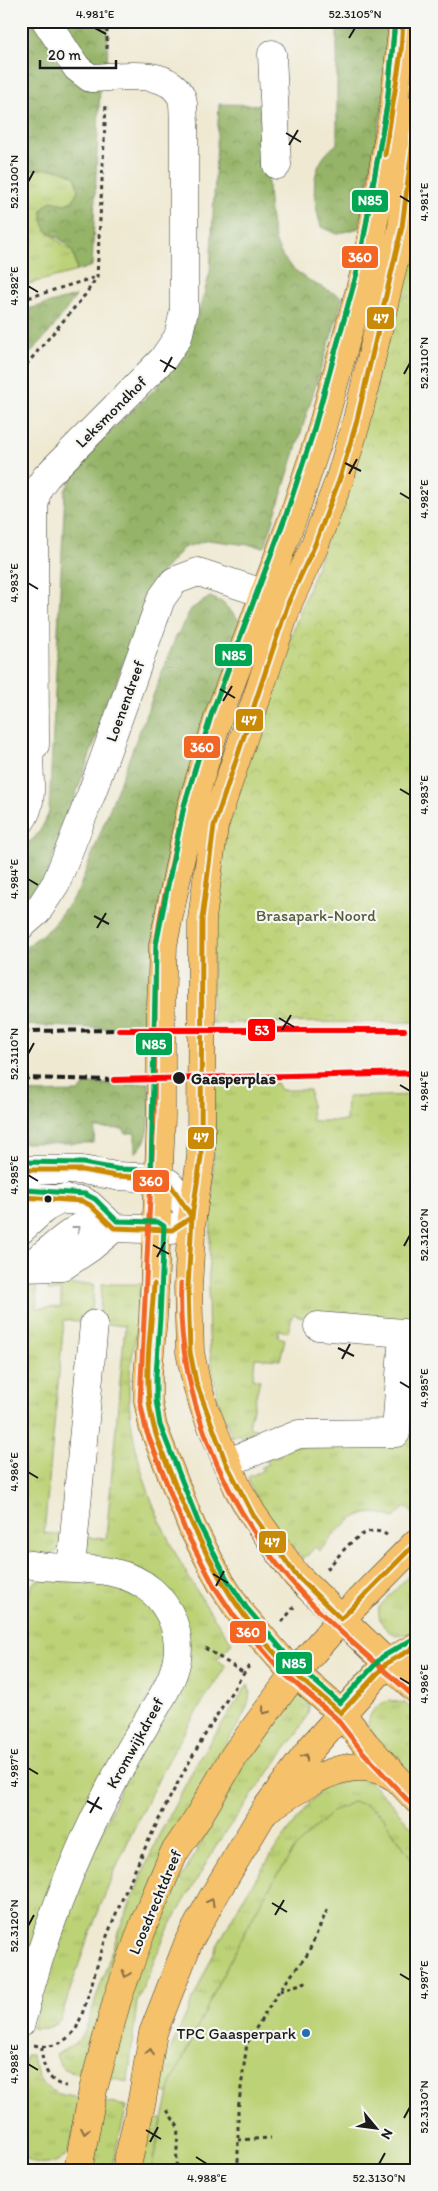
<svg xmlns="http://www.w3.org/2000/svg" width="438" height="2191" viewBox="0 0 438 2191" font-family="Itim,sans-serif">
<defs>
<pattern id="grass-tufts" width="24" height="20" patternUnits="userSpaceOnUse" patternTransform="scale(1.25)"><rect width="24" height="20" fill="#bcd276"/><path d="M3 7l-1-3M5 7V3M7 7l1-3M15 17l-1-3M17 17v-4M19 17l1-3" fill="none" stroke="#a1b466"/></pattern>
<pattern id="forest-crowns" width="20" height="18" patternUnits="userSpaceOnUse" patternTransform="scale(1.25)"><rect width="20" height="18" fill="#95b467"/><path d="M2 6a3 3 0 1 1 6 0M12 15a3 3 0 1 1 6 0" fill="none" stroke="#799254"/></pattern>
<pattern id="park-crowns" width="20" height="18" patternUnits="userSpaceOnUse" patternTransform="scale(1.25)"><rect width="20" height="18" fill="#bcd276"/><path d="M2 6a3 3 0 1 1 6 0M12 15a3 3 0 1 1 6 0" fill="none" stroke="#a1b466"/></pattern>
</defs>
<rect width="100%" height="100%" fill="#f6f6f2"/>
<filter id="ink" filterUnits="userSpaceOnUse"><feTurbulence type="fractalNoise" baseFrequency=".02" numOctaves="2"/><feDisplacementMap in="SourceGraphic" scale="10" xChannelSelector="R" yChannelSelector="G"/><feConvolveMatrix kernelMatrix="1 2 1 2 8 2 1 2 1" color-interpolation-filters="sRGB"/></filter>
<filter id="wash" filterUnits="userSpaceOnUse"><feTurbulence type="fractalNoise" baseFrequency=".0096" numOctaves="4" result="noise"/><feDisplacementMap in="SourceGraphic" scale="20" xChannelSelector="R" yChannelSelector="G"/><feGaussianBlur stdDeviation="1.12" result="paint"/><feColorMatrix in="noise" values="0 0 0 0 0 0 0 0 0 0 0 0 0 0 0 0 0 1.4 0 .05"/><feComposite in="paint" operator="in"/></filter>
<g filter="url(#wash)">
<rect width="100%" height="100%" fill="#efe9d2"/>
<path fill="url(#grass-tufts)" stroke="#6c7749" d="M 49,167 L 66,171 L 76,178 L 78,190 L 73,201 L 65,204 L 45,230 L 73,252 L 77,271 L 21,286 L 21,200 L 26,171 Z
M 213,1083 L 276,1083 L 280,1090 L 310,1090 L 312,1121 L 346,1121 L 347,1097 L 417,1095 L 417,1515 L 415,1516 L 406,1506 L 394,1518 C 358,1503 342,1526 320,1551 L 315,1547 L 304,1559 C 291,1549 247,1490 248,1477 L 262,1471 L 261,1467 L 268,1464 L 266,1460 L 293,1446 L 401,1443 L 412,1326 L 361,1315 L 360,1317 L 346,1312 L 344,1314 L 338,1312 L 336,1316 L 322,1311 L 314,1321 L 293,1314 L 288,1332 L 279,1330 L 278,1337 L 285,1339 L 280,1360 L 255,1358 L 253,1379 L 260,1380 L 249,1424 L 250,1428 L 258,1430 L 289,1429 L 249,1439 L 248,1436 L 241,1438 L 239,1434 L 232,1437 L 226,1421 L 224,1422 C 203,1355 208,1289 211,1219 C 214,1173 214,1128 213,1083 Z
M 21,1282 L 36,1282 L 37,1308 L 61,1307 L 61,1291 L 48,1291 L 48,1285 L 94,1284 L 91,1322 L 64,1320 L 44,1533 L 64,1535 L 59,1550 L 48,1555 L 21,1551 L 21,1532 L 24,1532 L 24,1291 L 21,1291 Z
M 102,1284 L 141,1284 C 142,1323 127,1362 129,1401 C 135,1490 181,1573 232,1643 L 217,1660 L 226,1666 C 151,1777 101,1891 61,2018 C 54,2029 44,2029 32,2028 L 56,1950 L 79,1886 L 188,1630 L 90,1557 L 85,1550 L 85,1537 L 106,1539 L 125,1326 L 99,1323 Z
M 413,1571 L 417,1575 L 417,1633 L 395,1635 C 384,1630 377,1619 379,1607 Z
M 39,1579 C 87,1582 144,1577 164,1631 C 167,1639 165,1652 165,1661 L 21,1981 L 21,1783 L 23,1773 L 21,1773 L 21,1763 L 25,1763 L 28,1754 L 27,1630 L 21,1630 L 21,1620 L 26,1613 L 31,1585 Z
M 248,1684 C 255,1701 238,1725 229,1740 L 90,2075 C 72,2073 62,2073 56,2055 L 77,2042 L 85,2031 L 119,1930 L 158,1837 L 199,1759 Z
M 300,1694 L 310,1703 L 308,1714 L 296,1735 L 219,1841 L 165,1935 L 137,2002 L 128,2082 L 103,2077 L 155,1918 L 188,1867 L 227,1792 L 249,1756 L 296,1695 Z
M 389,1701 L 405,1703 L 417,1714 L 417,1785 L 368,1730 C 367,1715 375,1704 389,1701 Z
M 363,1775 L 391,1803 L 417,1834 L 417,1867 L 382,1816 L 375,1809 L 295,1848 L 263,1898 L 219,1982 L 169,2095 L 153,2088 L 217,1946 L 241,1902 L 275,1849 L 322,1787 Z
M 26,2055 L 32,2055 C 32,2062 36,2068 38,2074 C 47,2096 64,2095 84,2098 L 67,2155 C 52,2166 37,2169 21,2155 L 21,2073 Z
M 99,2101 L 127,2106 L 111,2170 L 88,2170 Z
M 146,2112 L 162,2120 L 151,2170 L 134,2170 Z"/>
<path fill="url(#forest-crowns)" stroke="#586842" d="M 21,21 L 46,21 C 52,69 58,67 100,86 L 92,266 L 77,271 C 76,265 75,256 72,251 C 59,231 40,239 42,209 L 51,201 L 65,204 L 73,201 L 78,190 L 76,178 C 60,166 46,168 26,171 L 21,200 Z
M 65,21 L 109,21 L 107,62 L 97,66 C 72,55 65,49 65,21 Z
M 337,21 L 391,21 L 384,99 L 359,228 L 336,234 L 321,227 C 312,195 308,165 337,144 Z
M 219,104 L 268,105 C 269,142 262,227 283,257 C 297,277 321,287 342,297 L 340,308 L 265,547 L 208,540 L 183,548 L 162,572 L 128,649 L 45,880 L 21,907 L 21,846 C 37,841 43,826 49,812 L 65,491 L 83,457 L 157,387 L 183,346 L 199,312 L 210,272 Z
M 76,296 L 52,329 L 21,364 L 21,311 Z
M 210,597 L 222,602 L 241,622 L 149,1030 L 21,1025 L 21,951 L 51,927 L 78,891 L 175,639 L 191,609 Z
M 149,1083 C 149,1106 155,1138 135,1153 L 135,1133 L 124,1133 L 124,1129 L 95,1128 L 94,1143 L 21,1143 L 21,1093 L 79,1092 L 85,1084 Z"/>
<path fill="url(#park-crowns)" stroke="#6c7749" d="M 417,193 L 417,1022 L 212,1023 L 213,938 L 224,841 L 245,763 L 323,549 Z"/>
<path fill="#bcd276" stroke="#6c7749" d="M 352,1802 L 364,1804 L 382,1816 L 417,1867 L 417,2170 L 151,2170 L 171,2084 L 219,1982 L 263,1898 L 295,1848 L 332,1812 Z"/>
</g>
<g filter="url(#ink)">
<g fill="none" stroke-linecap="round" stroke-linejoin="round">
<defs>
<path id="minor" d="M 272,54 L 277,165
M 35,745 L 34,508 L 37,490 L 46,477 L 163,359 L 178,337 L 184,311 L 184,122 C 183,114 184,105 182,98 C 168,66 116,78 90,78 L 77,68 L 46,21
M 21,821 C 40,795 21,762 35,735
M 21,926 L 37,912 L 56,883 L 91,795 L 161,599 L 174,581 L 198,572 L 288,601
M 21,1170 L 82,1170 L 116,1176 L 158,1178 L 169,1183 L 178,1194 L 192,1217 L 172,1230 L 114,1228 L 90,1205 L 82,1201 L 21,1197
M 21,1230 L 45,1208 L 64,1198
M 21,1268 L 62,1267 L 90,1248 L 114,1228
M 24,1268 C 52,1252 75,1221 105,1219
M 226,1463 L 299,1434 L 396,1433 L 403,1333 L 318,1326
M 21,1563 C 63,1573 117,1560 152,1591 C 171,1608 181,1634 177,1659 C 173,1683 156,1706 144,1727 C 131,1747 120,1768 109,1790 C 71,1862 41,1943 21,2023
M 71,1568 L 94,1324"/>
<path id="major" d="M 387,1663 L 296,1575 L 253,1515 L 238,1489 L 205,1410 L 196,1382 L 190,1352 L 188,1287 L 192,1217 L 201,1157 L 202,919 L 214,826 L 289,601 L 314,547 L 340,478 L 356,424 L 402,227 L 417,108
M 341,1713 L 286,1665 L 240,1612 L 221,1583 L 192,1527 L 153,1427 L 148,1401 L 148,1375 L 153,1318 L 161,1117 L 161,1008 L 163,945 L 191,808 L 219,715 L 293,517 L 319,438 L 366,267 L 394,106 L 403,21
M 78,2170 L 93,2090 L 117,2000 L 145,1921 L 174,1853 L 197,1819 L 234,1756 L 295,1673 L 341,1619 L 417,1542
M 126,2170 L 142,2100 L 153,2033 L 189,1941 L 212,1899 L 265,1810 L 312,1747 L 387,1663 L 417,1646"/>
<path id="highway" d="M 387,1663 L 417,1690
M 341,1713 L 366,1745 L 417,1800
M 265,1810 C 306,1786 349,1748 396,1778"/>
</defs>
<use href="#minor" stroke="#3c3b37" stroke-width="29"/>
<use href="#major" stroke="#3c3b37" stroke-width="29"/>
<use href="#highway" stroke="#3c3b37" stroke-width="29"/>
<path stroke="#3c3b37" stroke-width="3" stroke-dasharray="4 4" stroke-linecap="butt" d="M 107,21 L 107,51
M 21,300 L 96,277
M 21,371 L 85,295 L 97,277 L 106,104
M 327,1569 C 342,1553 363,1520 387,1535
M 282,1622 L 294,1607
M 205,1648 L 244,1673
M 280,1991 L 309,1981
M 34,2045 C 52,2049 65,2043 76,2029 C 90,1997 96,1963 109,1931 C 147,1836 193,1747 251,1663
M 42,2047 C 41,2063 48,2084 66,2086
M 167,2110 L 178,2127 L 176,2170
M 238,2140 L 271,2138
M 238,2170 L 238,2110 L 247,2043 L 279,1991 L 307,1955 L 329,1906"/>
<use href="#minor" stroke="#fff" stroke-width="28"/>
<use href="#major" stroke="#f5c16b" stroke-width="28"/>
<use href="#highway" stroke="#f5c16b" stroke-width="28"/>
<path stroke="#1c1c1c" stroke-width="4" stroke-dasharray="8 4" stroke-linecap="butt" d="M 21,1031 L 119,1030
M 21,1078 L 114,1080"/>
<defs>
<path id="bus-1" d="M 417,110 L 402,227 L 356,424 L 340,478 L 314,547 L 289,601 L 214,826 L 202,919 L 201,1157 L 192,1217 L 188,1287 L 190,1352 L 196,1382 L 226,1463 L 253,1515 L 296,1575 L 341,1619 L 417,1542
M 385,155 L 401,52 L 403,21
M 21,1170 L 82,1170 L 116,1176 L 158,1178 L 169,1183 L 192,1217
M 23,1197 L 82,1201 L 90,1205 L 114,1228 L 172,1230 L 192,1217
M 154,1284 C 152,1323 145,1362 149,1401 C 152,1431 165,1459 176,1487 C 203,1553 236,1615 287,1666 C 304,1683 323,1697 341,1713 L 387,1663 L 417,1646"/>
<path id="bus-2" d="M 395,21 L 387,105 L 359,265 L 312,436 L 286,515 L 212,713 L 184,806 L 161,913 L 156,945 L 154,1117 L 140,1401 L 146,1430 L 185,1530 L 214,1586 L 234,1616 L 281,1671 L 336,1718 L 361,1750 L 412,1805
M 181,1283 C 176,1391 221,1499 291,1581 C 327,1623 371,1658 412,1695"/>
<path id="bus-3" d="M 21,1162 L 83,1163 L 117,1169 L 151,1170 L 156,945 L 184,806 L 212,712 L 286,515 L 312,436 L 359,265 L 387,105 L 395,21
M 25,1190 L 85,1194 L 95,1199 L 117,1221 L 158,1222 L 164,1226 L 160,1318 L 156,1375 L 156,1400 L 160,1425 L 199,1524 L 227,1579 L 246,1607 L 291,1660 L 340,1703 L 382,1657 L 413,1639"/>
</defs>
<use href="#bus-1" stroke="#f6f6f2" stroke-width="9"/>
<use href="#bus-2" stroke="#f6f6f2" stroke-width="9"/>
<use href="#bus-3" stroke="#f6f6f2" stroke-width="9"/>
<use href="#bus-1" stroke="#cb8a06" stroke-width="5"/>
<use href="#bus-2" stroke="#f26522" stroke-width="5"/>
<use href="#bus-3" stroke="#00a651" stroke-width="5"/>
<defs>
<path id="metro-1" d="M 119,1030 L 404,1030
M 114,1080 L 417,1073"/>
</defs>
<use href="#metro-1" stroke="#f6f6f2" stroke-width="10"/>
<use href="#metro-1" stroke="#f00" stroke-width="6"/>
</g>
<defs><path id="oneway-chevron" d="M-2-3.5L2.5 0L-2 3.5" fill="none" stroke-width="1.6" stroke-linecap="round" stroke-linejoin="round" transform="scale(1.25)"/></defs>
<use stroke="#999" href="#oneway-chevron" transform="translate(77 1229) rotate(-37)"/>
<g stroke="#886e44">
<use href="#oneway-chevron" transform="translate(265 1711) rotate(128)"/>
<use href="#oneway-chevron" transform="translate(305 1757) rotate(-54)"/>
<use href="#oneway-chevron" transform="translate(211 1902) rotate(-61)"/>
<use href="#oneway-chevron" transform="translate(126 1974) rotate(108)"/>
<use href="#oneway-chevron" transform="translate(150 2052) rotate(-80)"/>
<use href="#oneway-chevron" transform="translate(85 2131) rotate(100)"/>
</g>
</g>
<path fill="none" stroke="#1c1c1c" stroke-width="2" d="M 95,28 L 106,34M 349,38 L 355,28M 286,133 L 301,142M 289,145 L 298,130M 28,182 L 34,171M 400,196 L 410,202M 28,286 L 38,292M 160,360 L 176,369M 164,372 L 172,357M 404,374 L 410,363M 345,463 L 361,471M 349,474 L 357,459M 400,493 L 410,499M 28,583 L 38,589M 220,689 L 235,698M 223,701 L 232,686M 400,789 L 410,795M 28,879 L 38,885M 94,916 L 109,924M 97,928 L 106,913M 279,1018 L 294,1027M 282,1030 L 291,1015M 28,1054 L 34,1043M 400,1085 L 410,1091M 28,1175 L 38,1181M 153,1245 L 169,1254M 404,1246 L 410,1235M 157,1257 L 165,1242M 338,1348 L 354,1356M 342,1359 L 350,1344M 400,1382 L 410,1388M 28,1472 L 38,1478M 213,1574 L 228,1583M 216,1586 L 224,1571M 400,1678 L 410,1684M 28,1768 L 38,1774M 87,1801 L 102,1809M 90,1813 L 99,1797M 272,1903 L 287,1912M 275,1915 L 284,1900M 28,1926 L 34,1915M 400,1974 L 410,1980M 28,2064 L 38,2070M 404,2118 L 410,2107M 146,2130 L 161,2139M 150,2142 L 158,2127M 196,2157 L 207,2164M 379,2164 L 385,2153"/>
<g fill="#1c1c1c" stroke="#f6f6f2" stroke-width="2">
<circle cx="179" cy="1078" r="7"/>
<circle cx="48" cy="1199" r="4.5"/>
</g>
<circle fill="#1f6fb2" stroke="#f6f6f2" stroke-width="2" cx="306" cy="2033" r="5"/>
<g text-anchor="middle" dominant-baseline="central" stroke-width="4.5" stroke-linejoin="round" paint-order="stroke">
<g font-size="16" fill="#1c1c1c" stroke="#f6f6f2">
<text transform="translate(111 412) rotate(-45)">Leksmondhof</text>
<text transform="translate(125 701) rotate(-70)">Loenendreef</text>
<text transform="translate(135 1743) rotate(-61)">Kromwijkdreef</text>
<text transform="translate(155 1902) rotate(-67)">Loosdrechtdreef</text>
</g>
<g font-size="16" fill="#545c3c" stroke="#f6f6f2">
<text x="316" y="915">Brasapark-Noord</text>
</g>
<g font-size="16" font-weight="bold" fill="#1c1c1c" stroke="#f6f6f2" text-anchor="start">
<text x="191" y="1078">Gaasperplas</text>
</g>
<g font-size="16" fill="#1c1c1c" stroke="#f6f6f2" text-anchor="end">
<text x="296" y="2033">TPC Gaasperpark</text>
</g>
</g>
<g stroke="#f6f6f2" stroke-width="2">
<rect x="351" y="189" width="38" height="24" rx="5" fill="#00a651"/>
<rect x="341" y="245" width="38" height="24" rx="5" fill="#f26522"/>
<rect x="366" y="306" width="29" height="24" rx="5" fill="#cb8a06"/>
<rect x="214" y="643" width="39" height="24" rx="5" fill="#00a651"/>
<rect x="235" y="708" width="29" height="24" rx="5" fill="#cb8a06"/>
<rect x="183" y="735" width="38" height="24" rx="5" fill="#f26522"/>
<rect x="247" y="1018" width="29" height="24" rx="5" fill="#f00"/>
<rect x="135" y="1032" width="38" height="24" rx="5" fill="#00a651"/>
<rect x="187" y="1126" width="28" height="24" rx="5" fill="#cb8a06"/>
<rect x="132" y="1169" width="38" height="24" rx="5" fill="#f26522"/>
<rect x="258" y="1530" width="29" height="24" rx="5" fill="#cb8a06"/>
<rect x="229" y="1620" width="38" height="24" rx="5" fill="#f26522"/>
<rect x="275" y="1651" width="38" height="24" rx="5" fill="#00a651"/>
</g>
<g font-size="14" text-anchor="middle" font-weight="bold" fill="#fff">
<text x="370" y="205">N85</text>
<text x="360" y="262">360</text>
<text x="381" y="323">47</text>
<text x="234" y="660">N85</text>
<text x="249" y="725">47</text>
<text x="202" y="752">360</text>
<text x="262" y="1035">53</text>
<text x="154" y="1049">N85</text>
<text x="201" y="1142">47</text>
<text x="151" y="1186">360</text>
<text x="272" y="1547">47</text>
<text x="248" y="1637">360</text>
<text x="294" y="1668">N85</text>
</g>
<rect width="438" height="2191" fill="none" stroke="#f6f6f2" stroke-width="55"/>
<g transform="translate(376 2128) rotate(119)" stroke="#f6f6f2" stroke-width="4" paint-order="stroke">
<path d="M0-4L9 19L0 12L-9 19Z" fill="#1c1c1c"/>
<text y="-8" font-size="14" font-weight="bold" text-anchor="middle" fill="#1c1c1c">N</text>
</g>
<path d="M40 60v8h76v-8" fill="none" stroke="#1c1c1c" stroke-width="2.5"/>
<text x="48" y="60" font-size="15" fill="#1c1c1c" stroke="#f6f6f2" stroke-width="4" paint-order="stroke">20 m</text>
<rect x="28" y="28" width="382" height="2136" fill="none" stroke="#1c1c1c" stroke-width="2"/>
<g font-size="12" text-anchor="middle" fill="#1c1c1c">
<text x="95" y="18">4.981°E</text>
<text x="355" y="18">52.3105°N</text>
<text transform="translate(14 182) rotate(-90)" y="4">52.3100°N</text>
<text transform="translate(424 202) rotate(-90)" y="4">4.981°E</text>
<text transform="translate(14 286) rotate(-90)" y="4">4.982°E</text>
<text transform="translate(424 363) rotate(-90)" y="4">52.3110°N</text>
<text transform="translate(424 499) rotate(-90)" y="4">4.982°E</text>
<text transform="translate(14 583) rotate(-90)" y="4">4.983°E</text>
<text transform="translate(424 795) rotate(-90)" y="4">4.983°E</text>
<text transform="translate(14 879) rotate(-90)" y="4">4.984°E</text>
<text transform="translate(14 1054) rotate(-90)" y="4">52.3110°N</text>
<text transform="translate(424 1091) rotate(-90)" y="4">4.984°E</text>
<text transform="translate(14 1175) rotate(-90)" y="4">4.985°E</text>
<text transform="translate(424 1235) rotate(-90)" y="4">52.3120°N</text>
<text transform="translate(424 1388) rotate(-90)" y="4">4.985°E</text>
<text transform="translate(14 1472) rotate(-90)" y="4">4.986°E</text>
<text transform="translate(424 1684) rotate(-90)" y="4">4.986°E</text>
<text transform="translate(14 1768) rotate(-90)" y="4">4.987°E</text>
<text transform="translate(14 1926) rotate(-90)" y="4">52.3120°N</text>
<text transform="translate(424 1980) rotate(-90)" y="4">4.987°E</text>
<text transform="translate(14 2064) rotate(-90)" y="4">4.988°E</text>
<text transform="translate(424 2107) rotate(-90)" y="4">52.3130°N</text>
<text x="207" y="2182">4.988°E</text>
<text x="379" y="2182">52.3130°N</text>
</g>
</svg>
